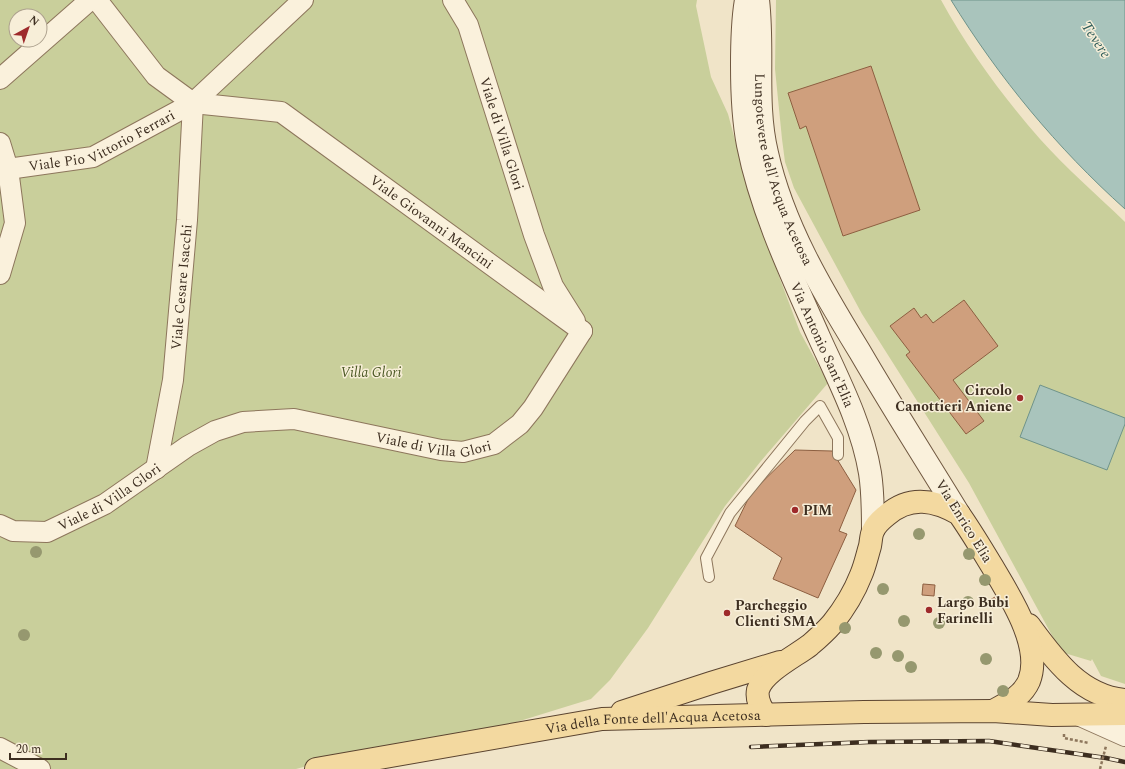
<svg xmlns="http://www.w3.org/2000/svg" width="1125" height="769" viewBox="0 0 1125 769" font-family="Spectral,serif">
<rect width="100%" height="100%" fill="#f0e4c8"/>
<path fill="#c9cf9b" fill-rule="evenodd" d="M 0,0 L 697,0 L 696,6 L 711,77 L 728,114 L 745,177 L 780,279 L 800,332 L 828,383 L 761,461 L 725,506 L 648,628 L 610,680 L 591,699 L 510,724 L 403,749 L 318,763 L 296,769 L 0,769 ZM 16,16 L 40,16 L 40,40 L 16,40 Z
M 776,0 L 941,0 C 968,49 1003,97 1040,139 C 1066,168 1097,195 1125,222 L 1125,684 L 1101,676 L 1092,659 L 1091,661 L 1061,652 L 969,483 L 862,314 L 794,188 L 785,162 L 782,139 L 775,69 Z"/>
<path fill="#a9c4bc" stroke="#6f938a" d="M 951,0 L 1125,0 L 1125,209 C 1057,148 999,78 951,0 Z
M 1040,385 L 1125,418 L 1125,424 L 1107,470 L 1020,437 Z"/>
<path fill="#cf9f7d" stroke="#8d5f41" d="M 871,66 L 920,210 L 843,236 L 806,126 L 800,129 L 788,93 Z
M 964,300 L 998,346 L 953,380 L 984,421 L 966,434 L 906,355 L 910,352 L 890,326 L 914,308 L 921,318 L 926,314 L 933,323 Z
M 795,450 L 832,451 L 856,490 L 839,531 L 847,534 L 818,598 L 773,579 L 782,558 L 735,526 L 751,493 Z
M 923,584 L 935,585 L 934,596 L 922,595 Z
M 995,597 L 999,604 L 992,608 L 988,601 Z"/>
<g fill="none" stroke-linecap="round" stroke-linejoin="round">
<defs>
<path id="lane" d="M 709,577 L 706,558 L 730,513 L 805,421 L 820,406 L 838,438 L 838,455"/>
<g id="street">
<path id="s1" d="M 97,0 L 156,76 L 193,103 L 281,112 L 582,331"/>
<path id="s2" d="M 453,0 L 468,25 L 534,235 L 553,286 L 575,321"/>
<path d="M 0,79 L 90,0"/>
<path d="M 0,143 L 8,169 L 15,223 L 0,274"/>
<path id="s3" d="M 8,169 L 93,157 L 193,103 L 303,0"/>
<path id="s4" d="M 156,469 L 173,380 L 187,220 L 193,103"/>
<path id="s5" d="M 0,525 L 13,531 L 47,532 L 105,504 L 188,446 L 215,431 L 243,422 L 294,419 L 441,450 L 463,452 L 494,444 L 520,424 L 533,408 L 582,331"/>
<path d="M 1078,715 L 1125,736"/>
<path d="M 0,748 L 40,769"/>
</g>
<g id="secondary">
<path id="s6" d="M 746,0 C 742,22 742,44 742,66 C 742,93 743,119 748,145 C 761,211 792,276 819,337 C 839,381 862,425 870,473 C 873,492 873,511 873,530"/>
<path id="s7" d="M 758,0 C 764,51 755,103 767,153 C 783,225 822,290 860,352 C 892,407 926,460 959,514"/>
</g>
<g id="primary">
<path d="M 1029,625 C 1054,659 1080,696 1125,700"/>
<path d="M 622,712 L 711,683 L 780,662"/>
<path d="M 766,715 C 761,708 756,700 758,690 C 763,672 796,656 810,645 C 817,639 825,632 832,624 C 844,609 854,593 861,575 C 865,566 867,556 870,546 C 871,541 871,535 873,531 C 875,526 882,519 887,515 C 910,495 935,500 959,514 C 971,531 981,548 992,566 C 1009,595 1043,646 1029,681 C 1022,697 1007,703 993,711"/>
<path id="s8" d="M 316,769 L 602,719 L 864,712 L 993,711 L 1052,715 L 1125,714"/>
</g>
</defs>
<use href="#lane" stroke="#8d765c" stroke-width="12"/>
<use href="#street" stroke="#8d765c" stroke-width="22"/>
<use href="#secondary" stroke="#6f573f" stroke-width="24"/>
<use href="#primary" stroke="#5b4430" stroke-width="24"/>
<path stroke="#8d765c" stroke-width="2.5" stroke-dasharray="3 2" stroke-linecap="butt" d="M 1064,734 L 1064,738 L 1089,743"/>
<use href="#lane" stroke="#faf1dc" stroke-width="10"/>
<use href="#street" stroke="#faf1dc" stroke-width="20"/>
<use href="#secondary" stroke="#faf1dc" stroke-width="22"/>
<use href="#primary" stroke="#f3d9a0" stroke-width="22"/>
<defs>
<path id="rail" d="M 751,747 L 869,742 L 989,741 L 1106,758 L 1125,762"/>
</defs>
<use href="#rail" stroke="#3d2e20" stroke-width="4.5"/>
<use href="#rail" stroke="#f7eed8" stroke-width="3" stroke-dasharray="9" stroke-linecap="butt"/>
<path stroke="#8d765c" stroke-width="2.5" stroke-dasharray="3 2" stroke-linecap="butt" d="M 1100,769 L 1106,746"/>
</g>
<g fill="#96986f">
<circle cx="919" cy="534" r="6"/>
<circle cx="36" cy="552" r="6"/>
<circle cx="969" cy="554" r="6"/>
<circle cx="985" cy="580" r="6"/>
<circle cx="883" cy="589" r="6"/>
<circle cx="968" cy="602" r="6"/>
<circle cx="904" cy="621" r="6"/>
<circle cx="939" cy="623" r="6"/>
<circle cx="845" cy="628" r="6"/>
<circle cx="24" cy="635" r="6"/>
<circle cx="876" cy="653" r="6"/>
<circle cx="898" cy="656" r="6"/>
<circle cx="986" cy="659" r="6"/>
<circle cx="911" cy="667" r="6"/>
<circle cx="1003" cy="691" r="6"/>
</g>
<g fill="#9e2a2b" stroke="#f7eed8" stroke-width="1.5">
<circle cx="1020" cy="398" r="4"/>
<circle cx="795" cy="510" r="4"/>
<circle cx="929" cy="610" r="4"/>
<circle cx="727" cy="613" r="4"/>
</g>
<g text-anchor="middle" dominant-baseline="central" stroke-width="3" stroke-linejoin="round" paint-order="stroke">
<g font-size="14" fill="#3d2e20" stroke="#f7eed8">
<text stroke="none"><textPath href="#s2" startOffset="143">Viale di Villa Glori</textPath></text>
<text stroke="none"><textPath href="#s3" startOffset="99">Viale Pio Vittorio Ferrari</textPath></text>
<text stroke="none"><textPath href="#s7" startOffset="173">Lungotevere dell'Acqua Acetosa</textPath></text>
<text stroke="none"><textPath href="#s1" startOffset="417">Viale Giovanni Mancini</textPath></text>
<text stroke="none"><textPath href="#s4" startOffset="184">Viale Cesare Isacchi</textPath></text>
<text stroke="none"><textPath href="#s6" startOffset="359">Via Antonio Sant'Elia</textPath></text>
<text stroke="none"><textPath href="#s5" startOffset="468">Viale di Villa Glori</textPath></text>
<text stroke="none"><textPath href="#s5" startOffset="120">Viale di Villa Glori</textPath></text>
<text transform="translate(964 521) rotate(58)">Via Enrico Elia</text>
<text stroke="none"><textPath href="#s8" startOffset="341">Via della Fonte dell'Acqua Acetosa</textPath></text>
</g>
<g font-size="14" font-style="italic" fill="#4d5a26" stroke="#f7eed8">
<text x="371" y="372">Villa Glori</text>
</g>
<g font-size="14" font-weight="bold" fill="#3d2e20" stroke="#f7eed8" text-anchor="start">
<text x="1012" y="390" text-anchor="end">Circolo<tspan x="1012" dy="16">Canottieri Aniene</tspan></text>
<text x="803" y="510">PIM</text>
<text x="937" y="602">Largo Bubi<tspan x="937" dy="16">Farinelli</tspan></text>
<text x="735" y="605">Parcheggio<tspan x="735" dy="16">Clienti SMA</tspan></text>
</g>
<g font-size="15" font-style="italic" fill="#2f5d5a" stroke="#f7eed8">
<text transform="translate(1096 40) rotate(56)">Tevere</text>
</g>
</g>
<g transform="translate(28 28) rotate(40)"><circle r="19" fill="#f7eed8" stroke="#ada18e"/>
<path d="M0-3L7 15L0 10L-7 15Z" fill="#9e2a2b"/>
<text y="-6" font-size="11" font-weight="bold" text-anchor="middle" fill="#3d2e20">N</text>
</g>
<path d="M10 753v6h56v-6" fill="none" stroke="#3d2e20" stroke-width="2"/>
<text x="16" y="753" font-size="12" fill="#3d2e20" stroke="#f7eed8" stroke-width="3" paint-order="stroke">20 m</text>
</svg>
